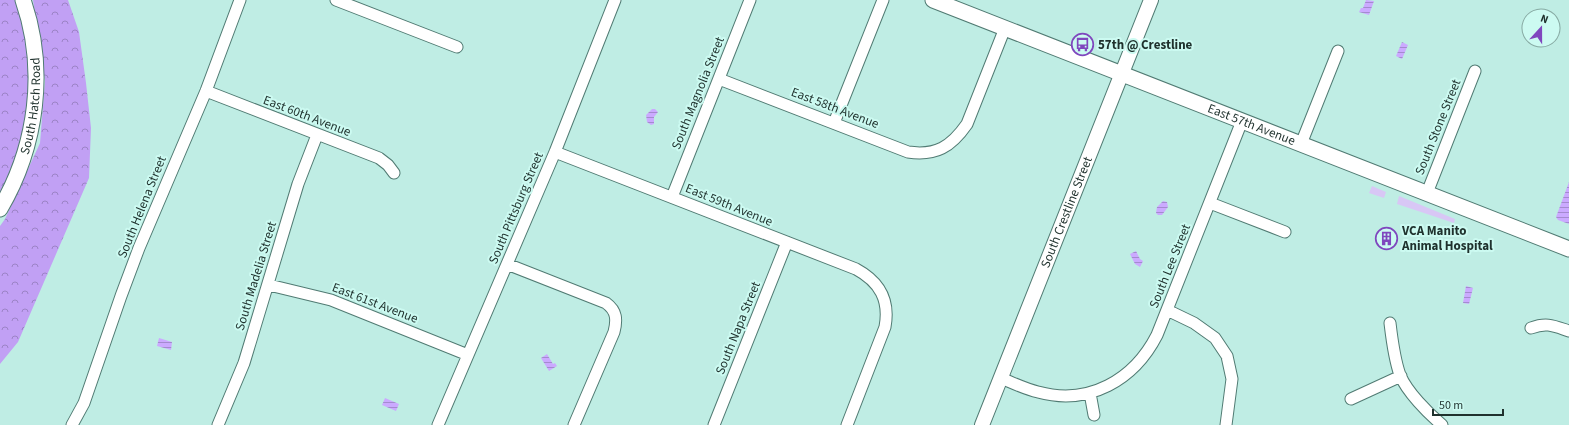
<svg xmlns="http://www.w3.org/2000/svg" width="1569" height="425" viewBox="0 0 1569 425" font-family="'Source Sans 3',sans-serif">
<defs>
<pattern id="forest-crowns" width="20" height="18" patternUnits="userSpaceOnUse"><rect width="20" height="18" fill="#c1a0f4"/><path d="M2 6a3 3 0 1 1 6 0M12 15a3 3 0 1 1 6 0" fill="none" stroke="#9c83c6"/></pattern>
<pattern id="water-rules" width="6" height="5" patternUnits="userSpaceOnUse"><rect width="6" height="5" fill="#cbaaff"/><path d="M0 2.5h6" fill="none" stroke="#a48bcf"/></pattern>
</defs>
<rect width="100%" height="100%" fill="#bfede4"/>
<path fill="#d8c7f5" d="M 1372,186 L 1386,192 L 1384,198 L 1369,193 Z
M 1399,196 L 1455,219 L 1454,223 L 1397,204 Z"/>
<path fill="url(#forest-crowns)" d="M 0,0 L 17,0 C 33,48 35,122 14,169 C 10,178 4,185 0,193 Z
M 33,0 L 68,0 L 79,32 L 86,83 L 91,128 L 89,178 L 18,342 L 0,364 L 0,226 L 5,219 L 40,143 L 45,81 Z"/>
<path fill="url(#water-rules)" d="M 1366,0 L 1374,1 L 1369,15 L 1359,12 L 1361,8 L 1363,8 Z
M 1402,42 L 1408,45 L 1402,59 L 1396,56 Z
M 652,109 L 655,109 L 658,112 L 654,117 L 654,124 L 651,125 L 647,122 L 646,115 Z
M 1569,182 L 1569,224 L 1558,220 L 1556,217 Z
M 1163,201 L 1167,202 L 1168,207 L 1162,215 L 1158,215 L 1156,213 L 1157,207 Z
M 1136,251 L 1140,259 L 1143,261 L 1140,267 L 1135,264 L 1130,254 Z
M 1466,286 L 1473,288 L 1469,304 L 1463,303 Z
M 159,338 L 172,342 L 171,350 L 157,346 Z
M 547,354 L 553,364 L 555,363 L 557,366 L 549,371 L 541,358 Z
M 385,398 L 399,404 L 396,411 L 382,405 Z"/>
<g fill="none" stroke-linecap="round" stroke-linejoin="round">
<defs>
<path id="minor" d="M 336,0 L 457,47
M 719,79 L 908,152 C 936,156 951,147 967,124 L 1005,28
M 206,91 L 379,158 L 388,165 L 394,173
M 834,123 L 883,0
M 1301,144 L 1338,51
M 555,152 L 856,269 C 880,282 890,300 885,327 L 847,425
M 1427,193 L 1475,71
M 672,197 L 750,0
M 1210,203 L 1285,232
M 507,264 L 606,303 C 617,311 617,320 614,332 L 574,425
M 269,285 L 331,300 L 468,355
M 1167,310 L 1194,323 L 1215,338 L 1227,356 L 1232,379 L 1226,425
M 1390,323 C 1392,340 1394,358 1400,375 C 1407,392 1428,413 1442,425
M 1531,328 C 1547,322 1554,326 1569,331
M 1001,378 C 1013,383 1025,389 1038,392 C 1089,406 1134,380 1157,335 L 1242,121
M 1090,393 L 1094,415
M 1351,399 L 1401,376
M 72,425 L 84,403 L 121,296 L 139,248 L 206,91 L 240,0
M 218,425 L 244,363 L 298,184 L 317,135
M 438,425 L 555,152 L 615,0
M 714,425 L 787,242"/>
<g id="tertiary">
<path id="s1" d="M 982,425 L 1151,0"/>
</g>
<g id="secondary">
<path id="s2" d="M 933,0 L 1569,249"/>
<path id="s3" d="M 0,209 C 37,146 47,69 23,0"/>
</g>
</defs>
<use href="#minor" stroke="#517b73" stroke-width="13"/>
<use href="#tertiary" stroke="#517b73" stroke-width="16"/>
<use href="#secondary" stroke="#517b73" stroke-width="17"/>
<use href="#minor" stroke="#fff" stroke-width="11"/>
<use href="#tertiary" stroke="#fff" stroke-width="14"/>
<use href="#secondary" stroke="#fff" stroke-width="15"/>
</g>
<defs>
<symbol id="bus-ring" viewBox="-11 -11 22 22"><circle r="9.5" fill="#ccfaf1" stroke="#7f47be" stroke-width="1.5"/><path d="M-5-6H5V4H4V6H2V4H-2V6H-4V4H-5ZM-3.5-4V0h7V-4ZM-3.5 1.2v1.5H-2V1.2ZM2 1.2v1.5H3.5V1.2Z" fill="#7f47be"/></symbol>
<symbol id="building-ring" viewBox="-11 -11 22 22"><circle r="9.5" fill="#ccfaf1" stroke="#7f47be" stroke-width="1.5"/><path d="M-4-6H4V6H1V3H-1V6H-4ZM-2.5-4.3h1.7v1.8h-1.7ZM.8-4.3h1.7v1.8H.8ZM-2.5-1h1.7V.8h-1.7ZM.8-1h1.7V.8H.8Z" fill="#7f47be"/></symbol>
</defs>
<g fill-rule="evenodd">
<use href="#bus-ring" x="1070" y="32" width="25" height="25"/>
<use href="#building-ring" x="1374" y="226" width="25" height="25"/>
</g>
<g text-anchor="middle" dominant-baseline="central" stroke-width="4" stroke-linejoin="round" paint-order="stroke">
<g font-size="13" font-weight="bold" fill="#1f312d" stroke="#ccfaf1" text-anchor="start">
<text x="1098" y="45">57th @ Crestline</text>
<text x="1402" y="231">VCA Manito<tspan x="1402" dy="15">Animal Hospital</tspan></text>
</g>
<g font-size="13" fill="#1f312d" stroke="#ccfaf1">
<text transform="translate(698 93) rotate(-68)">South Magnolia Street</text>
<text stroke="none"><textPath href="#s3" startOffset="109">South Hatch Road</textPath></text>
<text transform="translate(835 108) rotate(21)">East 58th Avenue</text>
<text transform="translate(307 116) rotate(21)">East 60th Avenue</text>
<text stroke="none"><textPath href="#s2" startOffset="342">East 57th Avenue</textPath></text>
<text transform="translate(1438 127) rotate(-68)">South Stone Street</text>
<text transform="translate(729 205) rotate(22)">East 59th Avenue</text>
<text transform="translate(142 207) rotate(-68)">South Helena Street</text>
<text transform="translate(516 208) rotate(-67)">South Pittsburg Street</text>
<text stroke="none"><textPath href="#s1" startOffset="229">South Crestline Street</textPath></text>
<text transform="translate(1170 266) rotate(-68)">South Lee Street</text>
<text transform="translate(256 276) rotate(-73)">South Madelia Street</text>
<text transform="translate(375 303) rotate(21)">East 61st Avenue</text>
<text transform="translate(738 328) rotate(-68)">South Napa Street</text>
</g>
</g>
<g transform="translate(1541 28) rotate(21)"><circle r="19" fill="#ccfaf1" stroke="#87aaa3"/>
<path d="M0-3L7 15L0 10L-7 15Z" fill="#7f47be"/>
<text y="-6" font-size="11" font-weight="bold" text-anchor="middle" fill="#1f312d">N</text>
</g>
<path d="M1433 409v6h70v-6" fill="none" stroke="#1f312d" stroke-width="2"/>
<text x="1439" y="409" font-size="12" fill="#1f312d" stroke="#ccfaf1" stroke-width="3" paint-order="stroke">50 m</text>
</svg>
